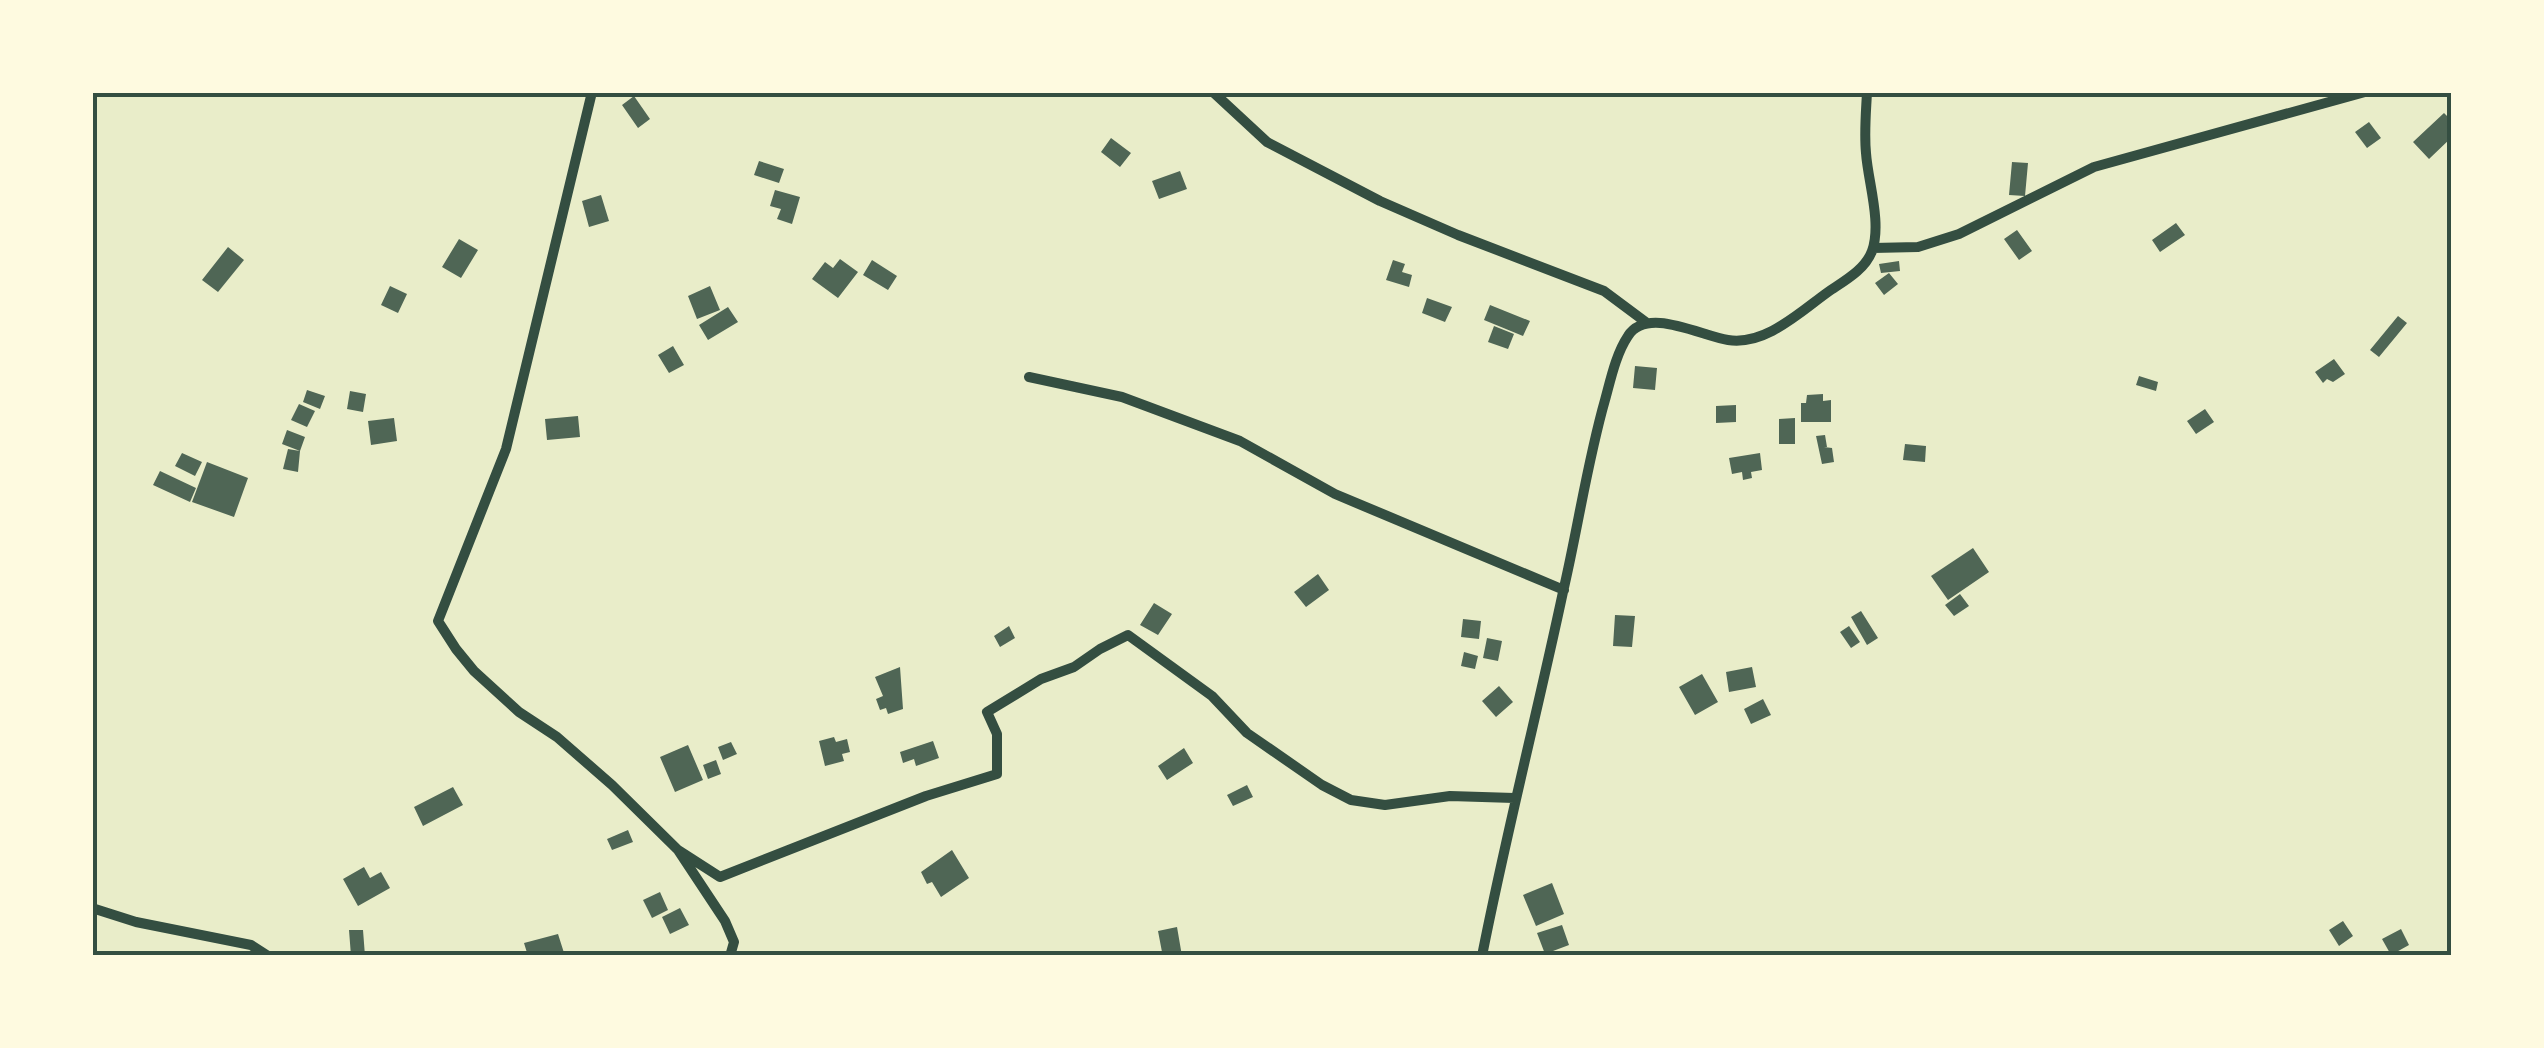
<svg xmlns="http://www.w3.org/2000/svg" width="2544" height="1048" viewBox="0 0 2544 1048" font-family="Commissioner,sans-serif">
<rect width="100%" height="100%" fill="#e9edc9"/>
<path fill="#4f6655" d="M 634,96 L 650,119 L 638,128 L 622,105 Z
M 2444,113 L 2452,121 L 2452,137 L 2429,159 L 2413,142 Z
M 2369,122 L 2381,138 L 2367,148 L 2355,132 Z
M 1111,138 L 1131,153 L 1120,167 L 1101,152 Z
M 759,161 L 784,169 L 779,183 L 754,175 Z
M 2012,162 L 2028,163 L 2025,196 L 2009,195 Z
M 1180,171 L 1187,189 L 1159,199 L 1152,181 Z
M 775,190 L 800,197 L 792,224 L 777,219 L 781,209 L 770,206 Z
M 601,195 L 609,221 L 589,227 L 582,201 Z
M 2176,223 L 2185,235 L 2160,252 L 2152,240 Z
M 2017,230 L 2032,251 L 2019,260 L 2004,239 Z
M 459,239 L 478,250 L 461,278 L 442,267 Z
M 228,247 L 244,260 L 218,292 L 202,280 Z
M 840,259 L 858,272 L 838,298 L 812,279 L 825,262 L 833,268 Z
M 872,260 L 897,276 L 888,290 L 863,275 Z
M 1393,260 L 1405,264 L 1402,272 L 1412,275 L 1409,287 L 1386,280 Z
M 1899,261 L 1900,271 L 1881,273 L 1879,264 Z
M 1889,273 L 1898,284 L 1884,295 L 1875,283 Z
M 390,286 L 407,294 L 398,313 L 381,305 Z
M 710,286 L 720,310 L 697,319 L 688,296 Z
M 1427,298 L 1452,307 L 1445,322 L 1422,313 Z
M 1490,305 L 1530,321 L 1523,336 L 1484,320 Z
M 728,307 L 738,322 L 708,340 L 699,325 Z
M 2398,316 L 2407,323 L 2379,357 L 2370,350 Z
M 1494,326 L 1514,334 L 1508,349 L 1488,342 Z
M 673,346 L 684,365 L 669,373 L 658,355 Z
M 2334,359 L 2345,374 L 2333,382 L 2327,379 L 2323,383 L 2315,372 Z
M 1635,366 L 1657,368 L 1655,390 L 1633,388 Z
M 2139,376 L 2158,382 L 2156,391 L 2136,385 Z
M 307,390 L 325,396 L 320,409 L 303,402 Z
M 350,391 L 366,394 L 363,412 L 347,409 Z
M 1823,394 L 1823,401 L 1831,400 L 1831,422 L 1801,422 L 1801,403 L 1806,403 L 1807,395 Z
M 299,404 L 315,411 L 307,427 L 291,420 Z
M 1736,405 L 1736,422 L 1716,423 L 1716,406 Z
M 2205,409 L 2214,422 L 2196,434 L 2187,421 Z
M 578,416 L 580,437 L 547,440 L 545,419 Z
M 394,418 L 397,441 L 371,445 L 368,421 Z
M 1795,418 L 1795,444 L 1779,444 L 1779,419 Z
M 287,430 L 305,437 L 300,451 L 298,472 L 283,469 L 288,449 L 300,451 L 282,444 Z
M 1825,435 L 1827,447 L 1824,447 L 1832,448 L 1834,462 L 1822,464 L 1816,436 Z
M 1905,444 L 1926,446 L 1925,462 L 1903,460 Z
M 182,453 L 202,462 L 195,476 L 175,466 Z
M 1760,453 L 1762,470 L 1751,472 L 1752,478 L 1743,480 L 1742,472 L 1732,474 L 1729,458 Z
M 207,462 L 248,478 L 234,517 L 192,502 Z
M 160,471 L 196,488 L 190,502 L 153,485 Z
M 1973,548 L 1989,572 L 1948,600 L 1931,576 Z
M 1318,574 L 1329,590 L 1306,607 L 1294,592 Z
M 1960,594 L 1969,606 L 1954,616 L 1945,605 Z
M 1154,603 L 1172,614 L 1158,635 L 1140,625 Z
M 1861,611 L 1878,638 L 1867,645 L 1851,617 Z
M 1615,615 L 1635,616 L 1632,647 L 1613,646 Z
M 1463,619 L 1481,621 L 1479,639 L 1461,637 Z
M 1009,626 L 1015,638 L 1000,647 L 994,636 Z
M 1849,626 L 1860,642 L 1851,648 L 1840,632 Z
M 1487,638 L 1502,641 L 1498,661 L 1483,658 Z
M 1464,652 L 1478,656 L 1475,669 L 1461,666 Z
M 900,667 L 903,709 L 888,714 L 886,708 L 880,710 L 876,699 L 883,696 L 875,677 Z
M 1752,667 L 1756,687 L 1729,692 L 1726,672 Z
M 1702,674 L 1718,702 L 1695,715 L 1679,687 Z
M 1499,686 L 1513,702 L 1496,717 L 1482,701 Z
M 1763,699 L 1771,715 L 1751,724 L 1744,709 Z
M 834,737 L 836,742 L 847,739 L 850,752 L 842,754 L 844,761 L 825,766 L 819,741 Z
M 933,741 L 939,758 L 916,766 L 914,759 L 903,763 L 900,752 Z
M 731,742 L 737,754 L 723,760 L 718,747 Z
M 688,745 L 703,780 L 675,792 L 660,757 Z
M 1184,748 L 1193,763 L 1167,780 L 1158,766 Z
M 716,760 L 721,774 L 708,779 L 703,765 Z
M 1247,785 L 1253,797 L 1233,806 L 1227,795 Z
M 453,787 L 463,805 L 423,826 L 414,807 Z
M 628,830 L 633,842 L 612,850 L 607,839 Z
M 952,850 L 969,878 L 941,897 L 932,882 L 927,884 L 921,872 Z
M 364,867 L 370,878 L 381,872 L 390,888 L 358,906 L 343,879 Z
M 1552,883 L 1564,914 L 1536,926 L 1523,895 Z
M 660,892 L 668,910 L 652,918 L 643,900 Z
M 680,908 L 689,925 L 670,934 L 662,917 Z
M 2343,921 L 2353,936 L 2339,946 L 2329,930 Z
M 1562,925 L 1569,945 L 1545,954 L 1537,933 Z
M 1177,927 L 1182,956 L 1153,956 L 1162,952 L 1158,931 Z
M 2401,929 L 2409,945 L 2391,955 L 2382,939 Z
M 349,930 L 363,930 L 365,956 L 351,956 Z
M 558,934 L 565,956 L 528,956 L 524,943 Z"/>
<g fill="none" stroke-linecap="round" stroke-linejoin="round">
<path stroke="#344e41" stroke-width="10" d="M 592,92 L 506,449 L 438,621 L 456,649 L 474,671 L 519,712 L 557,737 L 612,785 L 678,850 L 725,921 L 734,942 L 730,956
M 1213,92 L 1267,142 L 1380,201 L 1458,235 L 1604,291 L 1647,323
M 1873,248 L 1918,247 L 1959,234 L 2094,167 L 2365,92
M 1029,377 L 1122,397 L 1240,441 L 1335,494 L 1564,590
M 678,850 L 720,877 L 926,796 L 997,774 L 997,734 L 987,712 L 1041,679 L 1074,667 L 1100,649 L 1128,635 L 1212,696 L 1247,733 L 1322,785 L 1351,800 L 1385,805 L 1450,796 L 1514,798
M 92,908 L 136,922 L 251,945 L 268,956
M 1482,956 C 1506,834 1537,714 1563,592 C 1578,528 1587,463 1605,400 C 1611,378 1616,354 1628,336 C 1647,306 1701,336 1728,340 C 1765,346 1800,312 1828,292 C 1844,281 1865,270 1872,251 C 1882,223 1868,182 1866,153 C 1864,133 1866,113 1867,92"/>
</g>
<rect width="2544" height="1048" fill="none" stroke="#fefae0" stroke-width="190"/>
<rect x="95" y="95" width="2354" height="858" fill="none" stroke="#344e41" stroke-width="4"/>
</svg>
